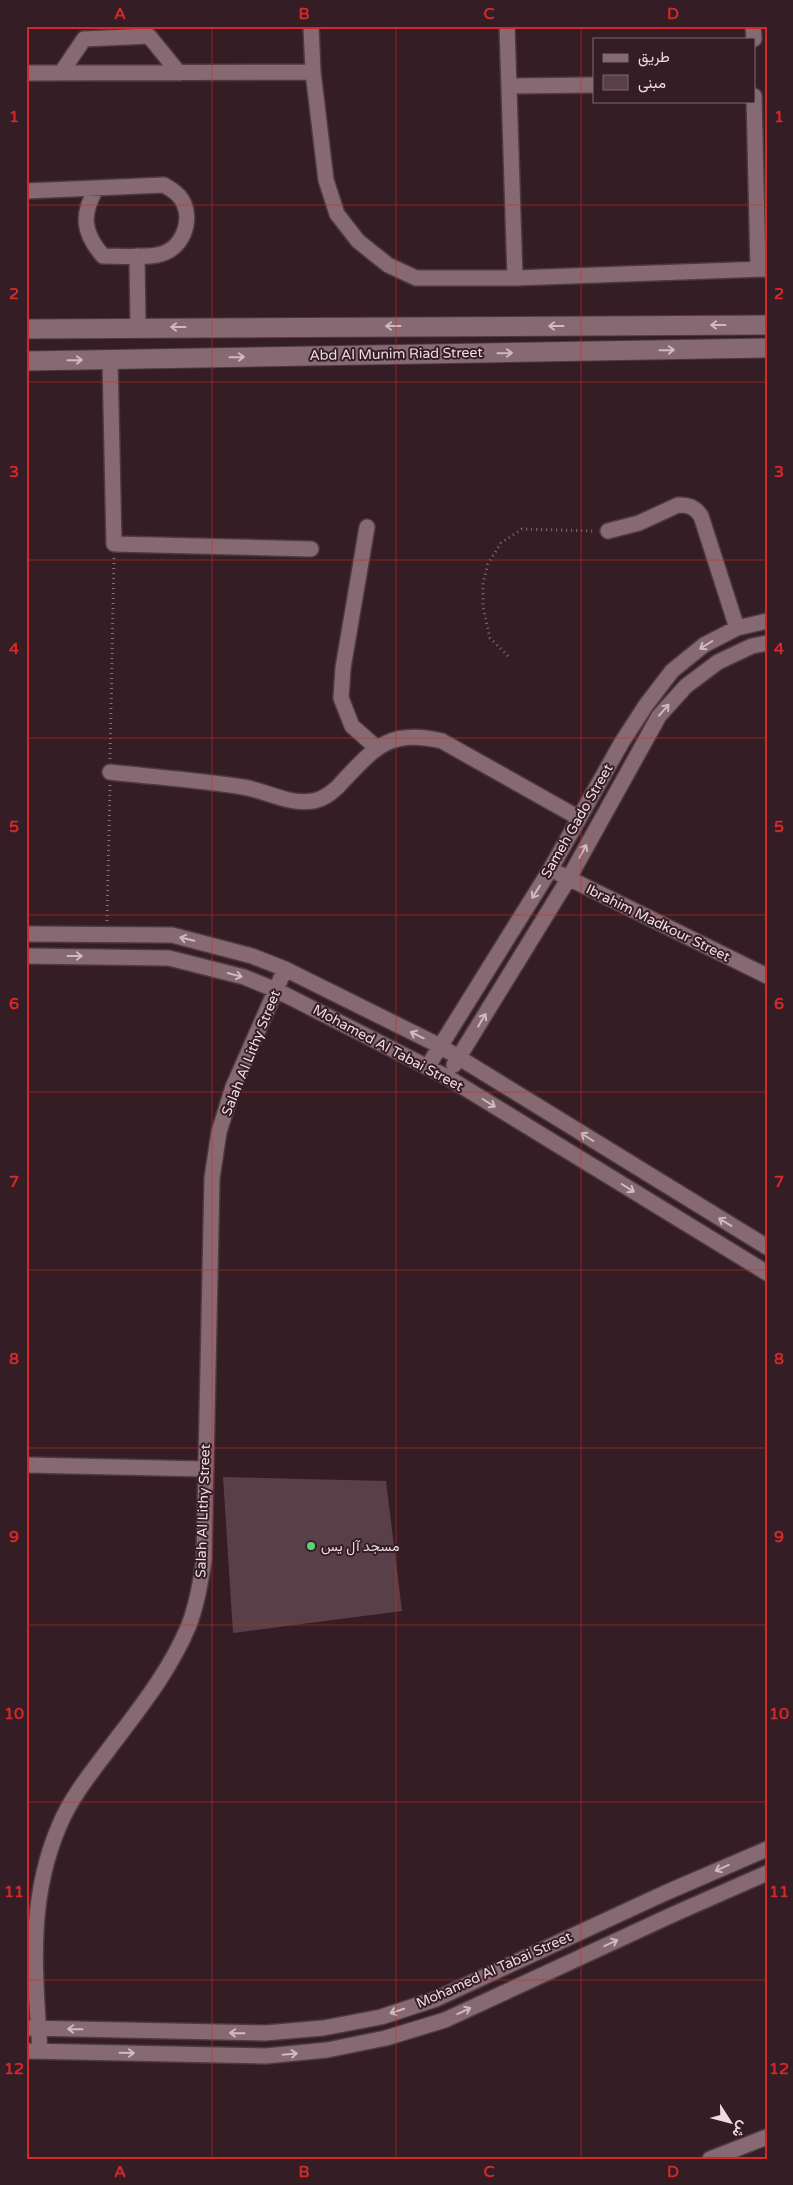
<svg xmlns="http://www.w3.org/2000/svg" width="793" height="2185" viewBox="0 0 793 2185" font-family="'Varela Round',Vazirmatn,sans-serif">
<rect width="100%" height="100%" fill="#351d26"/>
<path fill="#593f48" d="M 223,1477 L 386,1481 L 402,1611 L 233,1633 Z"/>
<g fill="none" stroke-linecap="round" stroke-linejoin="round">
<defs>
<path id="minor" d="M 311,26 L 313,72 L 326,180 L 337,214 L 358,241 L 388,265 L 416,278 L 515,278 L 767,269
M 507,26 L 515,278
M 753,26 L 754,39
M 26,73 L 313,72
M 61,73 L 84,39 L 149,36 L 179,73
M 509,86 L 594,85
M 754,96 L 758,269
M 26,191 L 164,185 C 171,189 178,193 182,200 C 194,221 182,251 157,255 C 140,258 120,256 103,256 C 83,233 81,215 96,189
M 137,256 L 138,327
M 110,359 L 114,544 L 311,549
M 367,527 L 343,668 L 341,698 L 352,726 L 377,748
M 608,531 L 639,523 L 678,505 C 689,505 695,507 701,516 L 737,628
M 110,772 C 154,777 199,780 243,787 C 267,791 288,805 313,801 C 325,799 337,789 344,780 C 377,745 392,729 442,741 L 579,818
M 560,874 L 767,976
M 26,934 L 172,935 L 252,956 L 285,969 L 440,1046 L 767,1247
M 26,956 L 169,958 L 244,977 L 276,990 L 447,1077 L 767,1273
M 454,1065 L 569,878 L 659,716 L 686,686 L 718,662 L 752,646 L 767,643
M 428,1066 L 550,870 L 622,742 L 646,705 L 672,671 L 704,645 L 737,628 L 767,621
M 26,1465 L 205,1469
M 26,2028 L 265,2033 L 323,2028 L 381,2017 L 436,1999 L 665,1893 L 767,1849
M 26,2051 L 266,2056 L 327,2050 L 386,2038 L 445,2020 L 674,1914 L 767,1873
M 40,2051 C 35,1973 27,1899 60,1824 C 72,1796 91,1773 109,1749 C 139,1709 170,1671 189,1625 C 197,1604 201,1581 204,1559 L 212,1178 L 219,1132 L 233,1087 L 285,969
M 710,2159 L 767,2137"/>
<path id="tertiary" d="M 26,329 L 767,325
M 26,361 L 767,348"/>
</defs>
<use href="#minor" stroke="#4d3a41" stroke-width="18"/>
<use href="#tertiary" stroke="#4d3a41" stroke-width="21"/>
<path stroke="#846f76" stroke-width="3" stroke-dasharray="1 4" stroke-linecap="butt" d="M 508,656 L 490,638 L 483,607 L 483,583 L 488,564 L 501,543 L 522,529 L 595,531
M 110,759 L 114,557
M 107,921 L 110,785"/>
<use href="#minor" stroke="#866972" stroke-width="15"/>
<use href="#tertiary" stroke="#866972" stroke-width="19"/>
</g>
<defs><path id="oneway-shaft" d="M-6 0H5M1.5-3L5.5 0L1.5 3" fill="none" stroke-width="1.6" stroke-linecap="round" stroke-linejoin="round" transform="scale(1.25)"/></defs>
<g stroke="#cebac0">
<use href="#oneway-shaft" transform="translate(718 325) rotate(180)"/>
<use href="#oneway-shaft" transform="translate(393 326) rotate(180)"/>
<use href="#oneway-shaft" transform="translate(556 326) rotate(180)"/>
<use href="#oneway-shaft" transform="translate(178 327) rotate(180)"/>
<use href="#oneway-shaft" transform="translate(667 350) rotate(-1)"/>
<use href="#oneway-shaft" transform="translate(505 353) rotate(-1)"/>
<use href="#oneway-shaft" transform="translate(237 357) rotate(-1)"/>
<use href="#oneway-shaft" transform="translate(75 360) rotate(-1)"/>
<use href="#oneway-shaft" transform="translate(706 645) rotate(148)"/>
<use href="#oneway-shaft" transform="translate(664 710) rotate(-49)"/>
<use href="#oneway-shaft" transform="translate(583 851) rotate(-62)"/>
<use href="#oneway-shaft" transform="translate(536 892) rotate(122)"/>
<use href="#oneway-shaft" transform="translate(187 939) rotate(-166)"/>
<use href="#oneway-shaft" transform="translate(75 956)"/>
<use href="#oneway-shaft" transform="translate(235 975) rotate(15)"/>
<use href="#oneway-shaft" transform="translate(482 1020) rotate(-59)"/>
<use href="#oneway-shaft" transform="translate(417 1035) rotate(-154)"/>
<use href="#oneway-shaft" transform="translate(489 1103) rotate(32)"/>
<use href="#oneway-shaft" transform="translate(587 1137) rotate(-148)"/>
<use href="#oneway-shaft" transform="translate(628 1188) rotate(32)"/>
<use href="#oneway-shaft" transform="translate(725 1222) rotate(-149)"/>
<use href="#oneway-shaft" transform="translate(722 1868) rotate(156)"/>
<use href="#oneway-shaft" transform="translate(611 1943) rotate(-25)"/>
<use href="#oneway-shaft" transform="translate(397 2011) rotate(162)"/>
<use href="#oneway-shaft" transform="translate(464 2011) rotate(-25)"/>
<use href="#oneway-shaft" transform="translate(75 2029) rotate(-179)"/>
<use href="#oneway-shaft" transform="translate(237 2033) rotate(-179)"/>
<use href="#oneway-shaft" transform="translate(127 2053) rotate(1)"/>
<use href="#oneway-shaft" transform="translate(290 2054) rotate(-5)"/>
</g>
<path fill="none" stroke="#d62828" stroke-width="1" stroke-opacity="0.55" d="M 212,26 L 212,2159M 396,26 L 396,2159M 581,26 L 581,2159M 26,205 L 767,205M 26,382 L 767,382M 26,560 L 767,560M 26,738 L 767,738M 26,915 L 767,915M 26,1092 L 767,1092M 26,1270 L 767,1270M 26,1448 L 767,1448M 26,1625 L 767,1625M 26,1802 L 767,1802M 26,1980 L 767,1980"/>
<circle fill="#59d56f" stroke="#351d26" stroke-width="2" cx="311" cy="1546" r="5"/>
<g text-anchor="middle" dominant-baseline="central" stroke-width="4" stroke-linejoin="round" paint-order="stroke">
<g font-size="14" fill="#eddce1" stroke="#351d26">
<text transform="translate(396 354) rotate(-1)">Abd Al Munim Riad Street</text>
<text transform="translate(577 821) rotate(-60)">Sameh Gado Street</text>
<text transform="translate(658 923) rotate(26)">Ibrahim Madkour Street</text>
<text transform="translate(388 1048) rotate(28)">Mohamed Al Tabai Street</text>
<text transform="translate(251 1053) rotate(-68)">Salah Al Lithy Street</text>
<text transform="translate(203 1511) rotate(-88)">Salah Al Lithy Street</text>
<text transform="translate(494 1970) rotate(-24)">Mohamed Al Tabai Street</text>
</g>
<g font-size="14" fill="#eddce1" stroke="#351d26" text-anchor="start">
<text x="321" y="1546">مسجد آل يس</text>
</g>
</g>
<rect width="793" height="2185" fill="none" stroke="#351d26" stroke-width="55"/>
<rect x="593" y="38" width="162" height="65" fill="#351d26" stroke="#7f6971"/>
<rect x="603" y="54" width="25" height="8" fill="#866972" stroke="#7f6971"/>
<text x="638" y="62" font-size="15" fill="#eddce1">طريق</text>
<rect x="603" y="75" width="25" height="15" fill="#593f48" stroke="#7f6971"/>
<text x="638" y="88" font-size="15" fill="#eddce1">مبنى</text>
<g transform="translate(730 2122) rotate(126)" stroke="#351d26" stroke-width="4" paint-order="stroke">
<path d="M0-4L9 19L0 12L-9 19Z" fill="#eddce1"/>
<text y="-8" font-size="14" font-weight="bold" text-anchor="middle" fill="#eddce1">ش</text>
</g>
<rect x="28" y="28" width="738" height="2130" fill="none" stroke="#d62828" stroke-width="2"/>
<g font-size="16" text-anchor="middle" font-weight="bold" fill="#d62828">
<text x="120" y="19">A</text>
<text x="304" y="19">B</text>
<text x="489" y="19">C</text>
<text x="673" y="19">D</text>
<text x="14" y="122">1</text>
<text x="779" y="122">1</text>
<text x="14" y="299">2</text>
<text x="779" y="299">2</text>
<text x="14" y="477">3</text>
<text x="779" y="477">3</text>
<text x="14" y="654">4</text>
<text x="779" y="654">4</text>
<text x="14" y="832">5</text>
<text x="779" y="832">5</text>
<text x="14" y="1009">6</text>
<text x="779" y="1009">6</text>
<text x="14" y="1187">7</text>
<text x="779" y="1187">7</text>
<text x="14" y="1364">8</text>
<text x="779" y="1364">8</text>
<text x="14" y="1542">9</text>
<text x="779" y="1542">9</text>
<text x="14" y="1719">10</text>
<text x="779" y="1719">10</text>
<text x="14" y="1897">11</text>
<text x="779" y="1897">11</text>
<text x="14" y="2074">12</text>
<text x="779" y="2074">12</text>
<text x="120" y="2177">A</text>
<text x="304" y="2177">B</text>
<text x="489" y="2177">C</text>
<text x="673" y="2177">D</text>
</g>
</svg>
